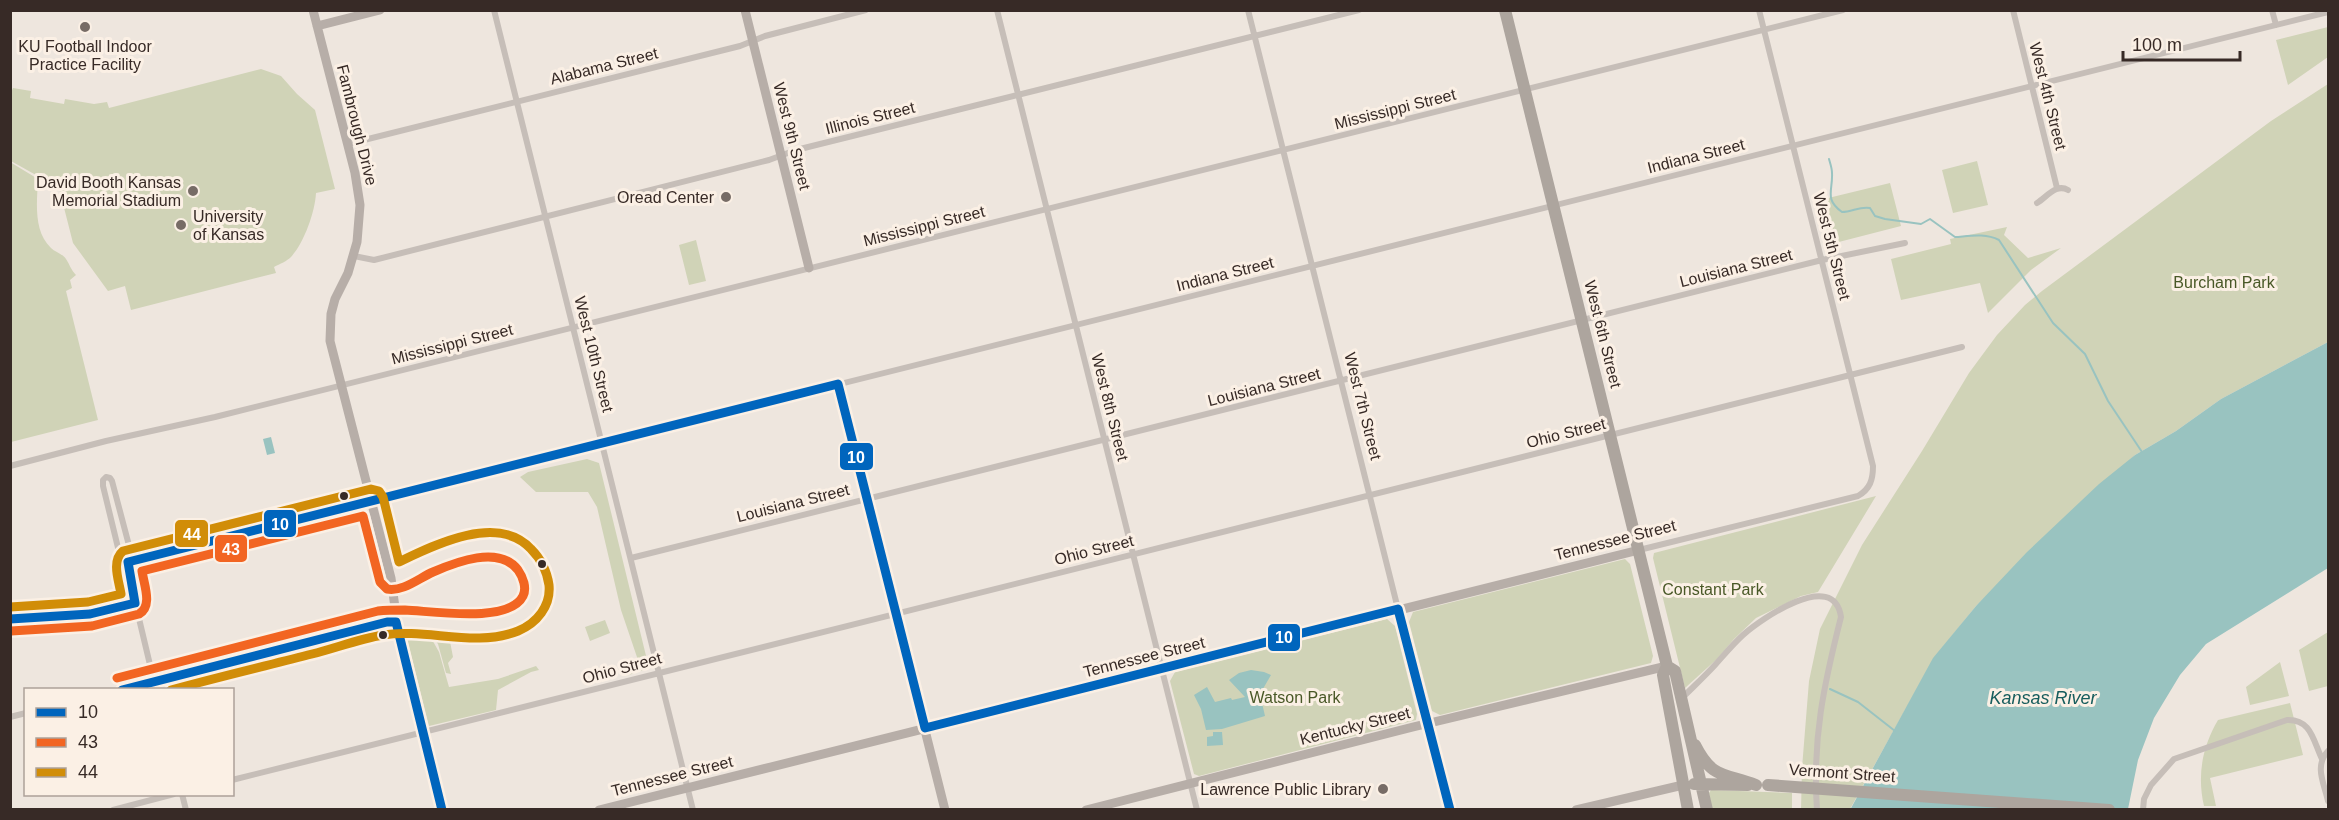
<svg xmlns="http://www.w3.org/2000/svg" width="2339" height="820" viewBox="0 0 2339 820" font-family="Helvetica,sans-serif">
<rect width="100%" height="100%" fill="#eee6de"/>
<path fill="#d0d3b7" d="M 2328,27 L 2328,57 L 2288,85 L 2276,40 Z
M 261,69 L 281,76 L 297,94 L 315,110 L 335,189 L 316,193 C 315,212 304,243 291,257 C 287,261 280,264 274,267 L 276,273 L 131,310 L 125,286 L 108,291 L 73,243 L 59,188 L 11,161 L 10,95 L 13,88 L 31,91 L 30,98 L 64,104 L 65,99 L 94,104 L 107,102 L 109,108 Z
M 2328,84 L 2328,342 L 2221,399 L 2176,431 L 2135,455 L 1976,606 L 1934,658 L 1850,809 L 1801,810 L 1802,768 L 1809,681 L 1820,629 L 1862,545 L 1922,451 L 1969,373 L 1997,335 L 2025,305 L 2042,291 L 2271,121 Z
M 1977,161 L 1988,205 L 1953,213 L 1942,170 Z
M 10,162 L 38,179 C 37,202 33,231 51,248 C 55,252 63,254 66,259 C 70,265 71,270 76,275 L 70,280 L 72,288 L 66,291 L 98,420 L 11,442 Z
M 1890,183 L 1901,226 L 1831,244 L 1820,200 Z
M 2007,227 L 2004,235 L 2028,258 L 2061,248 L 2031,270 L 1988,313 L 1980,283 L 1901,300 L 1891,259 L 1951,244 L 1950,239 Z
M 696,240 L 706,281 L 689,285 L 679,245 Z
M 587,459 L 599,463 L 649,668 L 626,676 L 623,671 L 639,663 L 621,610 L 597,507 L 588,492 L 536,492 L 520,477 L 528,472 Z
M 1876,496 L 1818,592 L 1801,596 L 1756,618 L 1734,639 L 1717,659 L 1685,688 L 1653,558 L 1654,553 Z
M 1625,559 L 1630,564 L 1653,656 L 1651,663 L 1440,715 L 1432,711 L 1409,622 L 1413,612 Z
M 1387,619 L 1395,626 L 1417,714 L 1416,720 L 1199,776 L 1194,774 L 1170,681 L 1175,672 Z
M 605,620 L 610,633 L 590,641 L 585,627 Z
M 414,629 L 431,630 L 430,636 L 439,652 L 449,687 L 498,679 L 536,666 L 539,670 L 531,672 L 498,690 L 496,710 L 429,726 L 407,639 L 409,632 Z
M 435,630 L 448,631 L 453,657 L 448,663 L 451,674 L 446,673 L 438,644 L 432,636 Z
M 2328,632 L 2328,686 L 2309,691 L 2299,650 Z
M 2280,662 L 2289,696 L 2250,705 L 2246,687 Z
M 2290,703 L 2303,755 L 2210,778 L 2216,806 L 2204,806 C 2197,776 2202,747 2218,720 Z
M 1711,790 L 1792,793 L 1792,809 L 1712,809 L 1709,793 Z"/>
<path fill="#99c3c0" d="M 2328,342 L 2328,568 L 2206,644 L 2180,675 L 2154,718 L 2138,760 L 2128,809 L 1850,810 L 1933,658 L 1976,606 L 2027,552 L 2099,484 L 2135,455 L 2176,431 L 2221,399 Z
M 271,437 L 275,453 L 267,455 L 263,439 Z
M 1251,670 L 1264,672 L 1271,675 L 1260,694 L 1265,716 L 1222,729 L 1206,730 L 1201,709 L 1194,695 L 1207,687 L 1215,702 L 1231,698 L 1232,700 L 1245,697 L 1229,680 L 1239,673 Z
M 1213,732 L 1222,732 L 1223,745 L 1207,746 L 1207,737 L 1213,736 Z"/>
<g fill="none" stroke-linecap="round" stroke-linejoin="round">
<path stroke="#99c3c0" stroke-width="2" d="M 1829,159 C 1830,163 1832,168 1832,173 C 1833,191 1824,199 1842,212 C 1852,212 1860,206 1870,208 L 1875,216 L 1885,219 L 1921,224 L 1930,219 L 1955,237 C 1970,236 1985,233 1999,240 L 2053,323 L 2085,354 L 2108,401 L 2142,452
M 1830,689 L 1858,702 L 1895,731"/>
<path stroke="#c6beb8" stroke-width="6" d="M 494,10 L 693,810
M 997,10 L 1197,810
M 1248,10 L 1398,609
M 2013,10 L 2057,188
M 2272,10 L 2276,25
M 348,144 L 740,46 L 765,36 L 866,10
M 2037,203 C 2047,197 2056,183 2068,190
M 354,256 L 374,260 L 769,160 L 796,150 L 1359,10
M 10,466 L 106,441 L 215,417 L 1843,10
M 1639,550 L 1858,496 C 1870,489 1873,480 1873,466 L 1759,10
M 631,558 L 1822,260 L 1905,243
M 128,562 L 2328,12
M 128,562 L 120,556 L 103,486 L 103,480 L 106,477 L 110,478 L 112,481 L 131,553 L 128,562 L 131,585 L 156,690
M 10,619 L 90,614 L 135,603
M 120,690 L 387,622 L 396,622
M 1682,698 C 1693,687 1704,677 1715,665 C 1724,655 1733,644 1743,635 C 1761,619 1834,568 1841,617 C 1824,684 1812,739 1817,810
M 10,717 L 26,713
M 2328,751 C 2314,766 2324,783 2328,801
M 232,780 L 1962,347
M 182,794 L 186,810
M 113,810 L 174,794
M 2143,810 L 2144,799 L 2151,785 L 2174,759 L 2287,720 C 2311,719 2313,740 2322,759"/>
<path stroke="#b7aea8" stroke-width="9" d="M 313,10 L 355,173 L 360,205 L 357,242 L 348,273 L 335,299 L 331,314 L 330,341 L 391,578 L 399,637 L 442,810
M 745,10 L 809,268
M 317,26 L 380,10
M 867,499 L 945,810
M 1398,609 L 1450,810
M 599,810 L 1639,550
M 1086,810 L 1413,727 L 1667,666
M 1576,810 L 1683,785"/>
<path stroke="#ada59e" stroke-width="12" d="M 1505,10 L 1667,666 L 1663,675 L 1688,810
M 1667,666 L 1675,671 L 1707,810
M 1695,745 C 1712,779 1724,773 1756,785
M 1694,784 L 1748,785"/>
<path stroke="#ada59e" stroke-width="12" d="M 1768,785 L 2109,810"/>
<defs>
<path id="bus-1" d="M 10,619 L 90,614 L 135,603 L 128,562 L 838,384 L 925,728 L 1398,609 L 1450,810
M 122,690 L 387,622 L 396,622 L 442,810"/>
<path id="bus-2" d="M 11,631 L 92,626 L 139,614 C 153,606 144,585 142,571 L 363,516 L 380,582 L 387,589 C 403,592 419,578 433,572 C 456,562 499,545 518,570 C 523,577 527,588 523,596 C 509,624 432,611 405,610 C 396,610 387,610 378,611 L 117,678"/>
<path id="bus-3" d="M 10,607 L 88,602 L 121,594 C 119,581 111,561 123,551 L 371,489 L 379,491 L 383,497 L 399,562 C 434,545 498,513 531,549 C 541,559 547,571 549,585 C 551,606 537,623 518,631 C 475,648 427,628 383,635 C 359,639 336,648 312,654 C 265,666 218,677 171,690"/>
</defs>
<use href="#bus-1" stroke="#fbf0e5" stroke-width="14"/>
<use href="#bus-2" stroke="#fbf0e5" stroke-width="14"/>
<use href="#bus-3" stroke="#fbf0e5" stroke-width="14"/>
<use href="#bus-1" stroke="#0065bd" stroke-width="9"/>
<use href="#bus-2" stroke="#f26522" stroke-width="9"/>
<use href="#bus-3" stroke="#d18d08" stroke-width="9"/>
</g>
<g fill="#776c66" stroke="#fbf0e5" stroke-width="2">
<circle cx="85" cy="27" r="6"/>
<circle cx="193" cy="191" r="6"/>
<circle cx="726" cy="197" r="6"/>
<circle cx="181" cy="225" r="6"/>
<circle cx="1383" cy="789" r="6"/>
</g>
<g fill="#372a26" stroke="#fbf0e5" stroke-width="2">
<circle cx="344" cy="496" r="5"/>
<circle cx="542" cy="564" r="5"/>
<circle cx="383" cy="635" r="5"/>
</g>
<g text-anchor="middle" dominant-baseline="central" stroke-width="6" stroke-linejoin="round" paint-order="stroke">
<g font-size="16" fill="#372a26" stroke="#fbf0e5" text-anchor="end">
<text x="85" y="46" text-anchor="middle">KU Football Indoor<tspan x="85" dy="18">Practice Facility</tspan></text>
<text x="181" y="182">David Booth Kansas<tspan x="181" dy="18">Memorial Stadium</tspan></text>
<text x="714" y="197">Oread Center</text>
<text x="193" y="216" text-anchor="start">University<tspan x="193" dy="18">of Kansas</tspan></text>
<text x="1371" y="789">Lawrence Public Library</text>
</g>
<g font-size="16" fill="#372a26" stroke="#fbf0e5">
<text transform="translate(604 66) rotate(-14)">Alabama Street</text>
<text transform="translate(2048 96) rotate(76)">West 4th Street</text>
<text transform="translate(1395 109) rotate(-14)">Mississippi Street</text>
<text transform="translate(870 118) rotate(-14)">Illinois Street</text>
<text transform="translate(357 125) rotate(76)">Fambrough Drive</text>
<text transform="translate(792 136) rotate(76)">West 9th Street</text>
<text transform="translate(1696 156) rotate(-14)">Indiana Street</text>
<text transform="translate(924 226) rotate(-14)">Mississippi Street</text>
<text transform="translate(1832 246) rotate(76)">West 5th Street</text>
<text transform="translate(1736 268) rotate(-14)">Louisiana Street</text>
<text transform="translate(1225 274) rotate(-14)">Indiana Street</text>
<text transform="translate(1603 334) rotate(76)">West 6th Street</text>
<text transform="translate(452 344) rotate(-14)">Mississippi Street</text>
<text transform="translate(594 354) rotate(76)">West 10th Street</text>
<text transform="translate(1264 387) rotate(-14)">Louisiana Street</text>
<text transform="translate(1363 406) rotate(76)">West 7th Street</text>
<text transform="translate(1110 407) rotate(76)">West 8th Street</text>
<text transform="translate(1566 433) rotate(-14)">Ohio Street</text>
<text transform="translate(793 503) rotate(-14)">Louisiana Street</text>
<text transform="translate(1615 540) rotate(-14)">Tennessee Street</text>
<text transform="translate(1094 550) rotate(-14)">Ohio Street</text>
<text transform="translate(1144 657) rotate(-14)">Tennessee Street</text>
<text transform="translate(622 668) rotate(-15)">Ohio Street</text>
<text transform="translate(1355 726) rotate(-14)">Kentucky Street</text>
<text transform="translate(1842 773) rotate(4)">Vermont Street</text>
<text transform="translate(672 776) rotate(-14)">Tennessee Street</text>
</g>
<g font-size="16" fill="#495827" stroke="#fbf0e5">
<text x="2224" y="282">Burcham Park</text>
<text x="1713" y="589">Constant Park</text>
<text x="1295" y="697">Watson Park</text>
</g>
<g font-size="18" font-style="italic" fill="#175d5d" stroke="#fbf0e5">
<text x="2043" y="698">Kansas River</text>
</g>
</g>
<g stroke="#fbf0e5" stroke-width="2">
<rect x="839" y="442" width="35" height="29" rx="6" fill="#0065bd"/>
<rect x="263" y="509" width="34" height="29" rx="6" fill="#0065bd"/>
<rect x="174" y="519" width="35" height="29" rx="6" fill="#d18d08"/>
<rect x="214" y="534" width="34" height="29" rx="6" fill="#f26522"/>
<rect x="1267" y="623" width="34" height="29" rx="6" fill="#0065bd"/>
</g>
<g font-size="16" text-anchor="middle" font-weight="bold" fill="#fff">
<text x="856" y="463">10</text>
<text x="280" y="530">10</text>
<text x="192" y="540">44</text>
<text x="231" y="555">43</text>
<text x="1284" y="643">10</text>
</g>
<rect width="2339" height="820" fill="none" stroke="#372a26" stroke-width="24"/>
<rect x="24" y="688" width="210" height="108" fill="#fbf0e5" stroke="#ada199" stroke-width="1.5"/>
<rect x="36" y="708" width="30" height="9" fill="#0065bd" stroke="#ada199" stroke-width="1.5"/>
<text x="78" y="718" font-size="18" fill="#372a26">10</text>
<rect x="36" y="738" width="30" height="9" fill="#f26522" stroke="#ada199" stroke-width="1.5"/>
<text x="78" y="748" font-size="18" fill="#372a26">43</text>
<rect x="36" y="768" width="30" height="9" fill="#d18d08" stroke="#ada199" stroke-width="1.5"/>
<text x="78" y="778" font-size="18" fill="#372a26">44</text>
<path d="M2123 51v9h117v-9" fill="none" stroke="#372a26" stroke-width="3"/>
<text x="2132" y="51" font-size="18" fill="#372a26" stroke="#fbf0e5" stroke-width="4.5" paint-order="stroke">100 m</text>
</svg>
